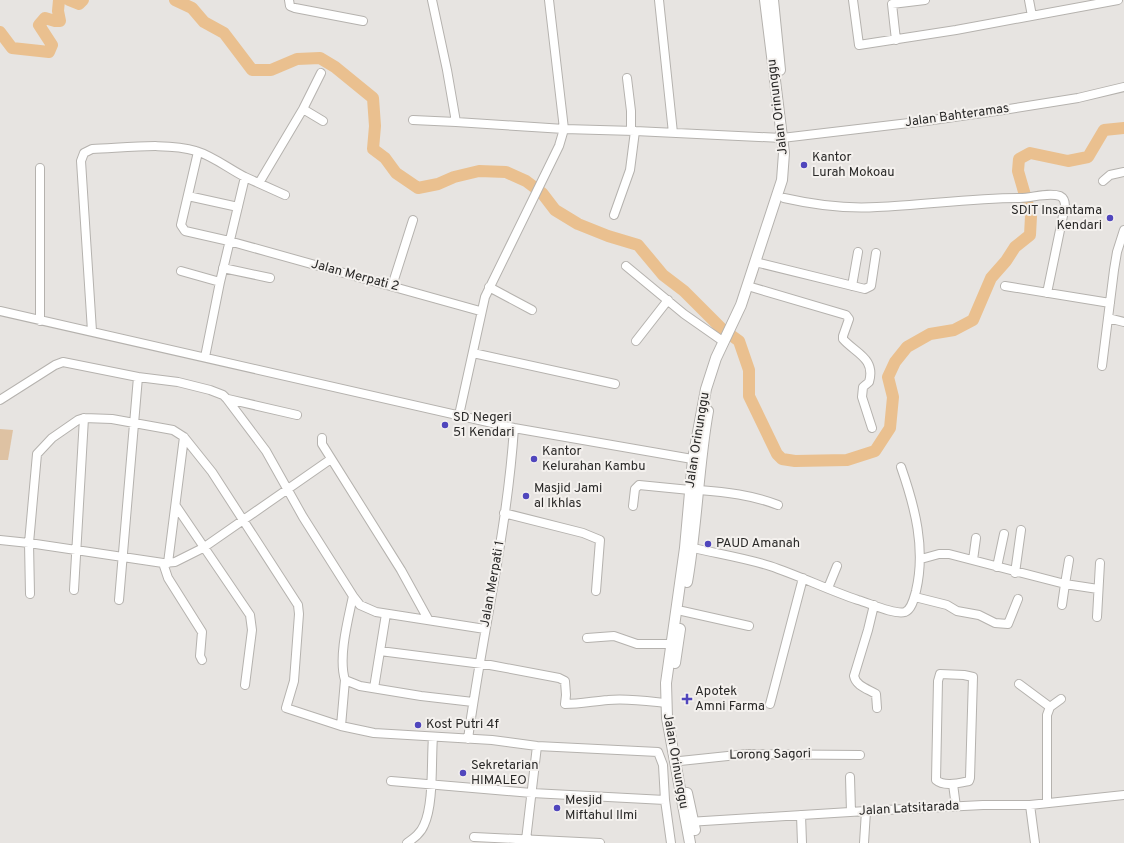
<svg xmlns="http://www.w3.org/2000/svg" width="1124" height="843" viewBox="0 0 1124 843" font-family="Overpass,sans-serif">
<rect width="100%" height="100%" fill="#e7e4e1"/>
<path fill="#dec2a3" d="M 0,429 L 13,430 L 8,460 L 0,460 Z"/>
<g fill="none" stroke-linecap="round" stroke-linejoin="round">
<path stroke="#eac08f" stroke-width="12" d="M 69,0 L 79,4 L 83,0
M 175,0 L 192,8 L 204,22 L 224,33 L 252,70 L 271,70 L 297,59 L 320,58 L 335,67 L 373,98 L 375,126 L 373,149 L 385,158 L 396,173 L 418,188 L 438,184 L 454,177 L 479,171 L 506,172 L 526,181 L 542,193 L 555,210 L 578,224 L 608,236 L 638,245 L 663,275 L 684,291 L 721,328 L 739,341 L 749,370 L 749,396 L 777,454 L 782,459 L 795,461
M 0,32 L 12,48 L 49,52 L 52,45 L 39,25 L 45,18 L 55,21 L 60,21 L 58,11 L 59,0
M 795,461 L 847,460 L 875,451 L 890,428 L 893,397 L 888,377 L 895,362 L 907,347 L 930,334 L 954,330 L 973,320 L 991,278 L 1006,261 L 1015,247 L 1030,235 L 1031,216 L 1018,171 L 1019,159 L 1030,153 L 1068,161 L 1088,157 L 1104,130 L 1124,128"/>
<defs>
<path id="minor" d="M 289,0 L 290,6 L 295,8 L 363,21
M 432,0 L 447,70 L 456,122 L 564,129 L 635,131 L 782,138 L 926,121 L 1003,110 L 1078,98 L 1124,87
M 659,0 L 673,133
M 853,0 L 859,45 L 956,30 L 1118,0
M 1029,0 L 1032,16
M 896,40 L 892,4 L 925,0
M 627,78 L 631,111 L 631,130
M 303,109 L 323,121
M 413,120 L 456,122
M 198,152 L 181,225 L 185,231 L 229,241 L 480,311
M 40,168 L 40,321
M 1103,181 L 1110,175 L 1124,172
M 259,183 L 303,109 L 321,73
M 188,196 L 238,207
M 784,198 C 815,205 846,209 877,207 C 925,205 972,198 1020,198 C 1032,198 1048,192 1060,196 C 1064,198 1065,201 1065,206 L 1047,293
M 614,215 L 630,170 L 635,131
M 759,263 L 865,289 L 871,286 L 876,253
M 626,266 L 684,314 L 724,342
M 223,268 L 270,278
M 181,271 L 220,282
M 392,286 L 413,220
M 852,286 L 858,252
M 1005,286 L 1110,303
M 489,287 L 532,310
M 751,287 L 846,315 L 849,319 L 843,336 L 843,339 C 855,353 876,358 869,382 L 863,387 L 862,397 L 872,428
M 0,311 L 514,428 L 698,460
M 1108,318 L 1124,322
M 92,331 L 81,161 L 84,153 L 92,149 C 123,148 168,142 196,151 C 213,156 229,169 245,177
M 636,341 L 668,300
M 473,353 L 615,384
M 205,357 L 220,282 L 245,177 L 285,195
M 1102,366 L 1114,270 L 1117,252 L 1124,230
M 228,399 L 297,415
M 0,400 L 55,365 L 63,362 L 138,377
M 459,415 L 485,297 L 559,146 L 564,129 L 549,0
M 322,438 L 322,444 L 401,570 L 428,619
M 699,490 C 726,492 752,495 778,505
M 176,506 L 250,615 L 252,630 L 245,685
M 633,506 L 635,489 L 639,485 L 690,490
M 504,513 L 583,533 L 600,540 L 596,591
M 0,540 L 29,543 L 37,454 L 52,438 L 78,420 L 84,418 L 112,419 L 173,430 L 184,437 L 212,472 L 298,605 L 299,614 L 294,681 L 286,708 L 341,726 L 374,733 L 492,740 L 537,746 L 658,752 L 663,765 L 665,800 L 671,843
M 693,548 C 719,554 745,558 770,566 C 800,576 828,590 858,600 C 869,603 894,615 905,612 C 912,609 914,598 916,591 C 926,549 915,507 901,467
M 921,559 L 939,554 L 949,554 L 1065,584 L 1062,605
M 973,560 L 976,538
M 1069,560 L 1065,584 L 1098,589
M 163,563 L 168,578 L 202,632 L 200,656 L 202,660
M 168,563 L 184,437
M 997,567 L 1004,534
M 1015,573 L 1021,530
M 828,588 L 837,566
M 74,590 L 84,418
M 30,594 L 29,543 L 163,563 L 175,562 L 203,548 L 331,459
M 353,596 L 360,605 L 376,612 L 485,629
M 915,597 L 947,605 L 957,611 L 979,615 L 995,623 L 1008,624 L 1018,599
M 119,600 L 138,377 L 178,382 L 210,390 L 223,395 L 227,399 L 266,451 L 303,517 L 353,596 C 348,620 338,657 345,680 L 360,686 L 421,696 L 473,702
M 874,605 L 868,630 L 854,676 C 856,686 868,689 876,694 L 877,708
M 682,611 L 749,626
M 1097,617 L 1100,563
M 587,638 L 614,636 L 637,644 L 677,644
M 380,651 L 490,665 L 559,678 L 565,681 L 566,695 L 565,704 C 580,704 594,701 608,700 C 627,698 647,701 665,703
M 940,674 L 964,675 L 973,677 L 970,778 L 969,781 C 959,783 944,787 936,780 L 938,681 Z
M 1019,684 L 1050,707
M 374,688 L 386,614
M 770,704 L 803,578
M 341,726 L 345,680
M 468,739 C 482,635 507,533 514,428
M 680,761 L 747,754 L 860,755
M 850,777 L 851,812
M 391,781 L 532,793 L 665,800
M 953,784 L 956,807
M 1047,803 L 1047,715 L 1050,707 L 1061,699
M 1030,805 L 1035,843
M 801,815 L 802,843
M 688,822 L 866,811 L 983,805 L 1030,805 L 1124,795
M 474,837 L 600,843
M 526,840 L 537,746
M 407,843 C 414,838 421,833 424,825 C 434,804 431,761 433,737
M 864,843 L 866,811"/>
<path id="tertiary" d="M 773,0 L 780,70
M 687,582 C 697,525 698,467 708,411
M 675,663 L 680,629
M 687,793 L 695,830
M 690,843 L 667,718 L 666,683 L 685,548 L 693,459 L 706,389 L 716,358 L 741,305 L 782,180 L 784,153 L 765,0"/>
</defs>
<use href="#minor" stroke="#b5b2ae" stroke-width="10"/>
<use href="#tertiary" stroke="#b5b2ae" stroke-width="12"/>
<use href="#minor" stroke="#fff" stroke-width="8"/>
<use href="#tertiary" stroke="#fff" stroke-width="10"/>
</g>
<g fill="#5046bd" stroke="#f4f1ee" stroke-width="1.5">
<circle cx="804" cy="165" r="4"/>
<circle cx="1110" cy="218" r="4"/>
<circle cx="445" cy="425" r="4"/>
<circle cx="534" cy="459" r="4"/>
<circle cx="526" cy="496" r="4"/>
<circle cx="708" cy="544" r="4"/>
<path d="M685 693h4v4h4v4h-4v4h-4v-4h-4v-4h4z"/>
<circle cx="418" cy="725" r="4"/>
<circle cx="463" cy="773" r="4"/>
<circle cx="557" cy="808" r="4"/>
</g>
<g text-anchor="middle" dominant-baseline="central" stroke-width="4" stroke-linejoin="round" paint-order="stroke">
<g font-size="13" fill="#292827" stroke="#f4f1ee">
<text transform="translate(778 107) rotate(-97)">Jalan Orinunggu</text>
<text transform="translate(957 116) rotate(-8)">Jalan Bahteramas</text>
<text transform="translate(355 276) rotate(15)">Jalan Merpati 2</text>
<text transform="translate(698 440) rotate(-81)">Jalan Orinunggu</text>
<text transform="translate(493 584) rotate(-80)">Jalan Merpati 1</text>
<text transform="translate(770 755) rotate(-1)">Lorong Sagori</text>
<text transform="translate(675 761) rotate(80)">Jalan Orinunggu</text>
<text transform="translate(909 809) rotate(-3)">Jalan Latsitarada</text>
</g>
<g font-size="13" fill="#292827" stroke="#f4f1ee" text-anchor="start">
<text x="812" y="158">Kantor<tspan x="812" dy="15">Lurah Mokoau</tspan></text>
<text x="1102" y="211" text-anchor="end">SDIT Insantama<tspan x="1102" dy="15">Kendari</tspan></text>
<text x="453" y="418">SD Negeri<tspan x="453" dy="15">51 Kendari</tspan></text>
<text x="542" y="452">Kantor<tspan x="542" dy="15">Kelurahan Kambu</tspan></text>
<text x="534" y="489">Masjid Jami<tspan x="534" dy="15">al Ikhlas</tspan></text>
<text x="716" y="544">PAUD Amanah</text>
<text x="695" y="692">Apotek<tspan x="695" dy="15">Amni Farma</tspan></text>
<text x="426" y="725">Kost Putri 4f</text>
<text x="471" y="766">Sekretarian<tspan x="471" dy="15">HIMALEO</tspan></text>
<text x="565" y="801">Mesjid<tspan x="565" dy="15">Miftahul Ilmi</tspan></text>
</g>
</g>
</svg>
